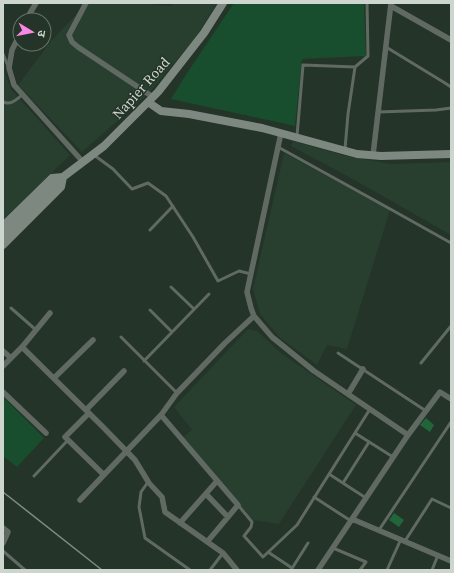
<svg xmlns="http://www.w3.org/2000/svg" width="454" height="573" viewBox="0 0 454 573" font-family="'Source Serif 4','Noto Sans Devanagari',serif">
<rect width="100%" height="100%" fill="#243428"/>
<path fill="#283e2e" d="M 87,3 L 139,3 L 171,6 L 173,3 L 217,3 L 194,40 L 146,96 L 82,152 L 18,85 L 51,41 Z
M 3,67 L 11,89 L 70,155 L 3,221 Z
M 293,141 L 342,155 L 390,164 L 451,162 L 451,235 L 358,182 L 291,146 Z
M 284,153 L 390,210 L 347,349 L 327,345 L 317,365 L 280,338 L 260,314 L 253,289 Z
M 248,329 L 257,331 L 281,353 L 356,405 L 279,524 L 252,520 L 183,437 L 192,430 L 174,407 Z"/>
<path fill="#184e2d" d="M 234,3 L 364,3 L 366,56 L 302,59 L 295,126 L 171,99 L 187,73 Z
M 3,397 L 44,438 L 17,467 L 3,456 Z"/>
<path fill="#21653b" d="M 426,418 L 434,425 L 430,432 L 420,425 Z
M 394,513 L 404,520 L 399,527 L 389,520 Z"/>
<g fill="none" stroke-linecap="round" stroke-linejoin="round">
<path stroke="#616963" stroke-width="3" d="M 386,47 L 445,83 L 451,87
M 3,54 L 8,66
M 3,102 C 11,105 16,100 22,95
M 378,112 L 436,110 L 451,108
M 297,136 L 303,65 L 355,67
M 278,147 L 392,210 L 451,243
M 345,149 L 348,114 L 355,67 L 368,56 L 367,3
M 94,155 L 113,169 L 132,189 L 148,183 L 166,196 L 193,237 L 218,281 L 239,271 L 251,274
M 150,230 L 173,206
M 171,287 L 194,309
M 11,308 L 36,330
M 150,310 L 172,332
M 121,337 L 177,393
M 338,353 L 426,411
M 144,361 L 209,294
M 421,363 L 451,326
M 355,433 L 393,457
M 329,474 L 366,498
M 34,476 L 68,440
M 148,482 L 141,492 L 139,507 L 145,538 L 190,570
M 343,483 L 369,442
M 314,497 L 351,521
M 238,505 L 252,522 L 251,527 L 244,536 L 263,557 L 297,525 L 370,409
M 379,530 L 451,422
M 405,541 L 432,499 L 451,508
M 333,548 L 366,562 L 360,570
M 3,551 L 25,570
M 268,552 L 292,568
M 210,570 L 223,553
M 291,570 L 308,543
M 387,570 L 401,539
M 432,570 L 438,555"/>
<path stroke="#616963" stroke-width="5.5" d="M 86,3 L 69,35 L 72,42 L 78,47 L 153,97
M 391,6 L 451,40
M 26,20 L 36,3
M 20,34 L 12,50 L 9,68 L 14,85 L 83,162
M 281,133 L 247,292 L 251,308 L 254,316 L 272,337 L 314,371 L 408,435
M 373,155 L 391,3
M 22,347 L 103,427 L 135,460 L 149,483 L 162,497 L 165,512 L 223,553 L 237,570
M 3,351 L 11,358
M 3,366 L 22,347 L 50,313
M 54,378 L 93,340
M 3,392 L 46,433
M 348,394 L 363,369
M 86,410 L 124,371
M 89,413 L 65,437 L 104,475
M 161,415 L 238,505 L 228,517
M 206,494 L 228,517 L 207,542
M 80,500 L 161,415 L 177,393 L 225,343 L 254,316
M 352,519 L 451,561
M 180,523 L 217,481
M 3,528 L 8,532 L 3,543
M 318,570 L 408,435 L 440,392 L 451,399"/>
<path stroke="#7d8980" stroke-width="8" d="M 148,102 L 161,111 L 189,114 L 262,128 L 357,154 L 381,156 L 451,154
M 3,226 L 52,178 L 63,177
M 3,236 L 63,177 L 104,146 L 158,92 L 204,33 L 223,3
M 3,245 L 61,187 L 63,177"/>
<path stroke="#7f8c82" stroke-width="1.5" d="M 3,492 L 102,570"/>
</g>
<g text-anchor="middle" dominant-baseline="central" stroke-width="3" stroke-linejoin="round" paint-order="stroke">
<g font-size="14" fill="#ccd6ce" stroke="#243428">
<text transform="translate(141 88) rotate(-48)">Napier Road</text>
</g>
</g>
<rect width="454" height="573" fill="none" stroke="#ccd6ce" stroke-width="8"/>
<g transform="translate(32 32) rotate(100)"><circle r="19" fill="#243428" stroke="#67756a"/>
<path d="M0-3L7 15L0 10L-7 15Z" fill="#f987e8"/>
<text y="-6" font-size="11" font-weight="bold" text-anchor="middle" fill="#ccd6ce">उ</text>
</g>
</svg>
